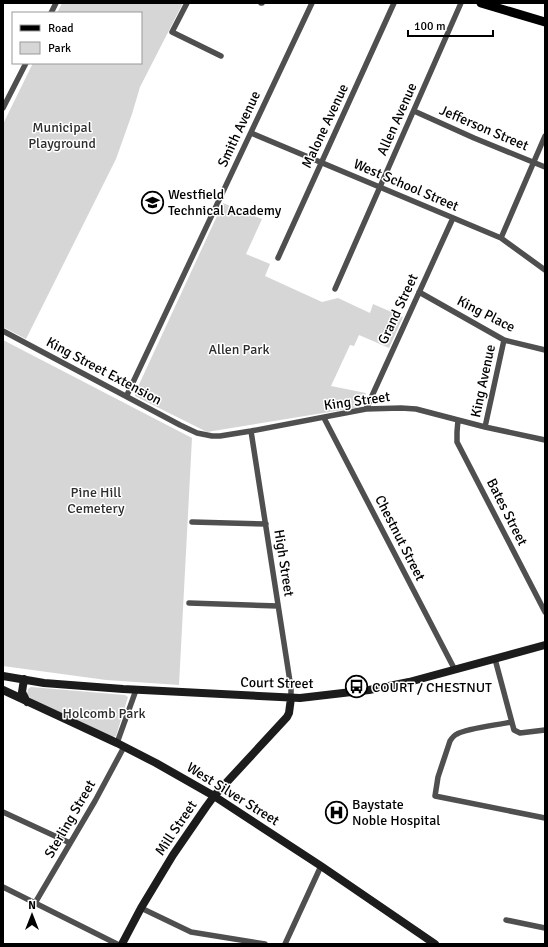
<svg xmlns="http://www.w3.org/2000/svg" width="548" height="947" viewBox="0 0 548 947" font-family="Signika,sans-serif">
<rect width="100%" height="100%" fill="#fff"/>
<path fill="#d6d6d6" d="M 62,3 L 183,3 L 140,87 L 132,114 L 116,159 L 26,339 L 3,327 L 3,124 L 33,63 L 141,63 L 141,13 L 57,13 Z
M 223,203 L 262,219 L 246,254 L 270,264 L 265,276 L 322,302 L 338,298 L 370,313 L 373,304 L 403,317 L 389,348 L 359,335 L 354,346 L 350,345 L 331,386 L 366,393 L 360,407 L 207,432 L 135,396 L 136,391 Z
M 3,340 L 192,438 L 179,685 L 106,680 L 3,666 Z
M 31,687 L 125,695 L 128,697 L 116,736 L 113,737 L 32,699 L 27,695 L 28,689 Z"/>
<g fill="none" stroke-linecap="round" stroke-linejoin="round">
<path stroke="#4f4f4f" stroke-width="5.5" d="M 187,3 L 172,32 L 221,56
M 261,3 L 262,3
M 51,13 L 56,3
M 3,108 L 26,63
M 414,111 L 474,138 L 545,167
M 251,133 L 501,238 L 545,270
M 501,238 L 545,136
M 278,258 L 394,3
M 335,289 L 461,3
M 419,292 L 504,340 L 545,350
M 3,331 L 180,425 L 197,433 L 212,436 L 220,436 L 251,431 L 366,409 L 401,408 L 416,409 L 485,427 L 545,440
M 127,395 L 312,3
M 366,409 L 453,218
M 324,418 L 455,670
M 458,420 L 457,432 L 457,442 L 545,612
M 485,427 L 504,340
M 251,431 L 291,688 L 291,698
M 192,522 L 266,524
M 189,603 L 278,606
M 495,659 L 514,730 L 520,733 L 545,730
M 511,722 C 498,725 468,728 457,734 C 454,735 452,738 450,741 L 438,777 L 435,796 L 545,818
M 117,743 L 136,690
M 3,812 L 70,843
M 3,887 L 117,944
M 35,903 L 95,801 L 124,747
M 141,908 L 191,932 L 265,944
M 506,920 L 545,928
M 285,944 L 321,866"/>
<path stroke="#1c1c1c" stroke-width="8" d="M 3,676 L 44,683 L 123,689 L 300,698 L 369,690 L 409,682 L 545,645
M 24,679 L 22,692 L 27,702
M 3,690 L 117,743 L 156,763 L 214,796 L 321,866 L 435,944
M 122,944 L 141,908 L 173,855 L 206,807 L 214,796 L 287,717 L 289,713 L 291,698"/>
<path stroke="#000" stroke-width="9" d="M 481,3 L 545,22"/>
</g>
<defs>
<symbol id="school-ring" viewBox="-11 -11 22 22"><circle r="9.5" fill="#fff" stroke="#000" stroke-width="1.5"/><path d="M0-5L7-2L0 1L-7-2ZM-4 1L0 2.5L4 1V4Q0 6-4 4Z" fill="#000"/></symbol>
<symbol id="bus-ring" viewBox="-11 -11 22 22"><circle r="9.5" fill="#fff" stroke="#000" stroke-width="1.5"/><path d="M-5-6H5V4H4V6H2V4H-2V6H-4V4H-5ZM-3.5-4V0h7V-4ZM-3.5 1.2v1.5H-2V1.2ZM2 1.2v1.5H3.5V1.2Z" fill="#000"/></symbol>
<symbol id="hospital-ring" viewBox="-11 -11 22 22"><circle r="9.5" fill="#fff" stroke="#000" stroke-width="1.5"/><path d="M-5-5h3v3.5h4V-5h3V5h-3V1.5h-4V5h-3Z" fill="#000"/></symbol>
</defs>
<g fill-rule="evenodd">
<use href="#school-ring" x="140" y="190" width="25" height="25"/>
<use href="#bus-ring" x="344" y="674" width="25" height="25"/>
<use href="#hospital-ring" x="324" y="800" width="25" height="25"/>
</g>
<g text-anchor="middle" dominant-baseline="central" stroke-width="3" stroke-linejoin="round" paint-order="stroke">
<g font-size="14" fill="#000" stroke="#fff">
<text transform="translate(397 119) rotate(-66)">Allen Avenue</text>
<text transform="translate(325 126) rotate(-65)">Malone Avenue</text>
<text transform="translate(484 128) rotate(23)">Jefferson Street</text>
<text transform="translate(239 129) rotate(-65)">Smith Avenue</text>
<text transform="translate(406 185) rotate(23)">West School Street</text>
<text transform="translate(398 309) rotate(-65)">Grand Street</text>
<text transform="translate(486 314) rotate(27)">King Place</text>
<text transform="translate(104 371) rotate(28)">King Street Extension</text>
<text transform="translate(483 381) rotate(-78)">King Avenue</text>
<text transform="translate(357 401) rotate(-8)">King Street</text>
<text transform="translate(507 512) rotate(63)">Bates Street</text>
<text transform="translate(400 538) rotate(63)">Chestnut Street</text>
<text transform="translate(284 563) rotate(81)">High Street</text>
<text transform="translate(277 683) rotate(1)">Court Street</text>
<text transform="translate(233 794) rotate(32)">West Silver Street</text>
<text transform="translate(70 819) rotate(-60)">Sterling Street</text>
<text transform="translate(176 828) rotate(-56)">Mill Street</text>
</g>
<g font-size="14" fill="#2d2d2d" stroke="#fff">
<text x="62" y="127">Municipal<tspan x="62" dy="16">Playground</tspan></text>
<text x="239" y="349">Allen Park</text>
<text x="96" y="492">Pine Hill<tspan x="96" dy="16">Cemetery</tspan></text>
<text x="104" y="713">Holcomb Park</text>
</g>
<g font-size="14" fill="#000" stroke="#fff" text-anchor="start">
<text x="168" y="194">Westfield<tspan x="168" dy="16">Technical Academy</tspan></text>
<text x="372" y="687">COURT / CHESTNUT</text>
<text x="352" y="804">Baystate<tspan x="352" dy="16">Noble Hospital</tspan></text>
</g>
</g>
<rect width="548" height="947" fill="none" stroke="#000000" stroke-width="8"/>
<rect x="12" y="12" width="130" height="52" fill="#ffffff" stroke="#999999"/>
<rect x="20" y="25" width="20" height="6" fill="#000000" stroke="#999999"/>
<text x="48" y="32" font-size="12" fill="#000000">Road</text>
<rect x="20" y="42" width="20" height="12" fill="#d6d6d6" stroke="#999999"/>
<text x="48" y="52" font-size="12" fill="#000000">Park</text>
<g transform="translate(32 915)" stroke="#ffffff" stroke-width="3" paint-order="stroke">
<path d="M0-3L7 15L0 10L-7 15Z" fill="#000000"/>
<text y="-6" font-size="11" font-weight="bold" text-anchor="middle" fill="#000000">N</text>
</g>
<path d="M408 30v6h85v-6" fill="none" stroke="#000000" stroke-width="2"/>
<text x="414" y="30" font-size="12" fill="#000000" stroke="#ffffff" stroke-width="3" paint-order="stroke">100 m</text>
</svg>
